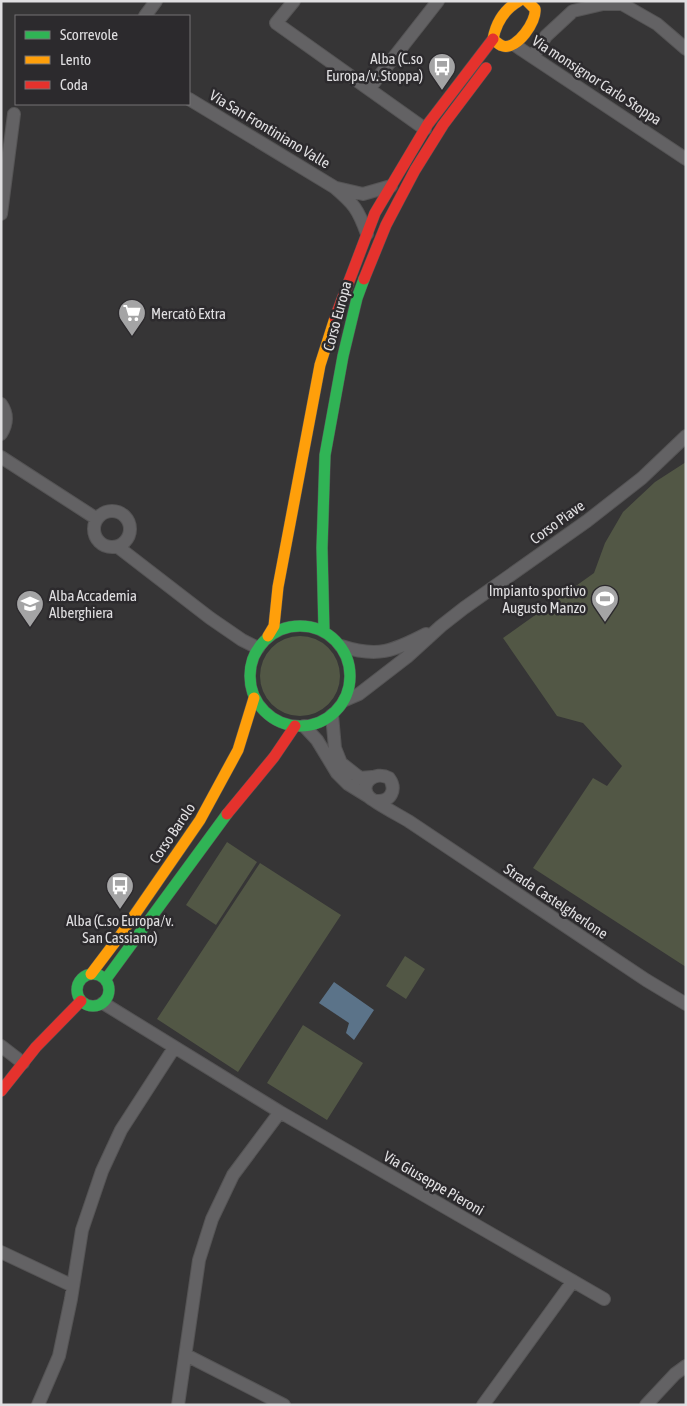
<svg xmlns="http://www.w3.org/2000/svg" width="687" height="1406" viewBox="0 0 687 1406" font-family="'Asap Condensed',sans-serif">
<rect width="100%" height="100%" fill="#363536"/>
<path fill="#525745" d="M 686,462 L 686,967 L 533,868 L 593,778 L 607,786 L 622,766 L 583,723 L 557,716 L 503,638 L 594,573 L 605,543 L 623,512 L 655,482 Z
M260 676a40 40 0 1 1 80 0a40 40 0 1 1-80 0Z
M 227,842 L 257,862 L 216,925 L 186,905 Z
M 260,863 L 341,915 L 238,1072 L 157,1019 Z
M 405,956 L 425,969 L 406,999 L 386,986 Z
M 303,1025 L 363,1063 L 327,1120 L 267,1083 Z"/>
<path fill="#5b7389" d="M 334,982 L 374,1010 L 354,1040 L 346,1033 L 349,1023 L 319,1003 Z"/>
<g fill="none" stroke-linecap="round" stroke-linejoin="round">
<defs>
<path id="street" d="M 294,1 L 276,23 L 425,129
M 145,16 L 156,1
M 515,45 L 522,50 L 686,159
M 533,57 L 546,36 L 573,11 L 603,4 L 622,4 L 657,24 L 686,49
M 369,89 L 438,1
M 189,99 L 334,187 C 354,204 358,209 367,234
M 337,188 L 363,194 L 391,186
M 1,214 L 14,114
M 1,404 C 8,414 7,424 1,434
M 1,457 L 97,519
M94 529a18 18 0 1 1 36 0a18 18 0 1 1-36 0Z
M 118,547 L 210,618 L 242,640 L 258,648
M 341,646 C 378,658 393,651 426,634
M 345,700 L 359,694 L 407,657 L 441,626 L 464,608 L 587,521 L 642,478 L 686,436
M 332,715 L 335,748 L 341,763 L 360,778 L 372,777
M 304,726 L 317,740 L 337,773 L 348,784 L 369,797
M 377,801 C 391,802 397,789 389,778 C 375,770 358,784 369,797 C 374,802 402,817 410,822 L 646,980 L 686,1004
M 103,1003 L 280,1112 L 604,1299
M 1,1046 L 23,1063
M 1,1252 L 73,1286
M 186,1355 L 284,1405
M 38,1405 L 59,1356 L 71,1299 L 82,1230 L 102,1171 L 121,1130 L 174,1048
M 178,1405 L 199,1260 L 212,1219 L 233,1175 L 280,1112
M 483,1405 L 573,1281
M 646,1405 L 675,1374 L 686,1366"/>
<path id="fast" d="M250 676a50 50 0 1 1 100 0a50 50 0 1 1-100 0Z
M 324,631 L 322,548 L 325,455 L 343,356 L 357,298 L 364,279
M77 990a16 16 0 1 1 32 0a16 16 0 1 1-32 0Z
M 106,979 L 227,814"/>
<path id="slow" d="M 519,1 C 505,9 496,23 493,39 C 496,42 499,45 503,46 C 517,50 537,21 535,9 L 527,1
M 268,636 L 274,626 L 278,587 L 320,365 L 335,318
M 91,974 L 122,933 L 200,820 L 238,750 L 254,698"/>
<path id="jam" d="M 364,279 L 386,225 L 415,170 L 443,125 L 486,68
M 335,318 L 375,213 L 428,124 L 493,39
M 227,814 L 274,757 L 295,726
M 1,1091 L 36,1047 L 81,1001"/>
</defs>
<use href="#street" stroke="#555455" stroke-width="14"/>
<use href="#fast" stroke="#555455" stroke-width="12"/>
<use href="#slow" stroke="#555455" stroke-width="12"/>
<use href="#jam" stroke="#555455" stroke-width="12"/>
<use href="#street" stroke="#636264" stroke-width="12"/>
<use href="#fast" stroke="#30b455" stroke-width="11"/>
<use href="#slow" stroke="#ff9f0a" stroke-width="11"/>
<use href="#jam" stroke="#e5322d" stroke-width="11"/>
</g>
<defs>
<symbol id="bus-pin" viewBox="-11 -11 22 30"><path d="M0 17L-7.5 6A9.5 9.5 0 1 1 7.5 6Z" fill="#a4a4a5" stroke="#2c2a2d"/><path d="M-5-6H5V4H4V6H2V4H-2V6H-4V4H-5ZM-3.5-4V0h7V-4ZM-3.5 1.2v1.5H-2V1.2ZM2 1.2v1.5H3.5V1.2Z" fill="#fff"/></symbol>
<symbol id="supermarket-pin" viewBox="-11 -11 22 30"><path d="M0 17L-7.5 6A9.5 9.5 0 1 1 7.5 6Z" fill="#a4a4a5" stroke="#2c2a2d"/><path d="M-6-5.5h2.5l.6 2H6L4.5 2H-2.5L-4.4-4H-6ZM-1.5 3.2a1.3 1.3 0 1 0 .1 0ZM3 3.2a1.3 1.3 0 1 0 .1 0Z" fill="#fff"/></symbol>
<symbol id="stadium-pin" viewBox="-11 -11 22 30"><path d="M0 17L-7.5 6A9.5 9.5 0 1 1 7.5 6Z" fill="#a4a4a5" stroke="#2c2a2d"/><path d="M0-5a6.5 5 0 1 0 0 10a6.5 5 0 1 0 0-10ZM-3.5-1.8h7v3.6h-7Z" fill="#fff"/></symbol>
<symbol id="school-pin" viewBox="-11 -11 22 30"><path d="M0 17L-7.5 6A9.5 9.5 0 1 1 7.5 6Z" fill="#a4a4a5" stroke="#2c2a2d"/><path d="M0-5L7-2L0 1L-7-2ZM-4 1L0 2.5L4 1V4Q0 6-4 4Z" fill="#fff"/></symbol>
</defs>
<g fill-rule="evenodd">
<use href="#bus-pin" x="426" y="51" width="32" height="43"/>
<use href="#supermarket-pin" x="116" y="297" width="32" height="43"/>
<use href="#stadium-pin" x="589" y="583" width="32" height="43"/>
<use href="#school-pin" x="14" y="588" width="32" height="43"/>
<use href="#bus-pin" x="104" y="870" width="32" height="43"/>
</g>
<g text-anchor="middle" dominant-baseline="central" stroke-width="5" stroke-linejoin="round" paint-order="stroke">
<g font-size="15" fill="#e0dfe1" stroke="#2c2a2d" text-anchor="end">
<text x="423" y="58">Alba (C.so<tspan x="423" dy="17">Europa/v. Stoppa)</tspan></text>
<text x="151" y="313" text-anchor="start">Mercatò Extra</text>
<text x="586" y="590">Impianto sportivo<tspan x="586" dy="17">Augusto Manzo</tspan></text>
<text x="49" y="595" text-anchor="start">Alba Accademia<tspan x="49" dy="17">Alberghiera</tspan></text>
<text x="120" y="920" text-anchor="middle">Alba (C.so Europa/v.<tspan x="120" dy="17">San Cassiano)</tspan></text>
</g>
<g font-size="15" fill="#e0dfe1" stroke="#2c2a2d">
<text transform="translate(597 80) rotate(33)">Via monsignor Carlo Stoppa</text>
<text transform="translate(270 129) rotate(31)">Via San Frontiniano Valle</text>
<text transform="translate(337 316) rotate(-75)">Corso Europa</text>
<text transform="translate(557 522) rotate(-36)">Corso Piave</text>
<text transform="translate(172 833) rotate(-56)">Corso Barolo</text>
<text transform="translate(556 901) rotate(34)">Strada Castelgherlone</text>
<text transform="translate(434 1183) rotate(30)">Via Giuseppe Pieroni</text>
</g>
</g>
<rect width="687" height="1406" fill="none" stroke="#e0dfe1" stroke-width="5"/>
<rect x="15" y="15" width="175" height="90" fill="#2c2a2d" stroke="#747275"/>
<rect x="25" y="31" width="25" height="8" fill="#30b455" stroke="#747275"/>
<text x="60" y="40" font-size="15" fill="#e0dfe1">Scorrevole</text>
<rect x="25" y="56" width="25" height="8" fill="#ff9f0a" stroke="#747275"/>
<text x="60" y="65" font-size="15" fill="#e0dfe1">Lento</text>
<rect x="25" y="81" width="25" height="8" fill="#e5322d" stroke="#747275"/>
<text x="60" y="90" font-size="15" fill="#e0dfe1">Coda</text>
</svg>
